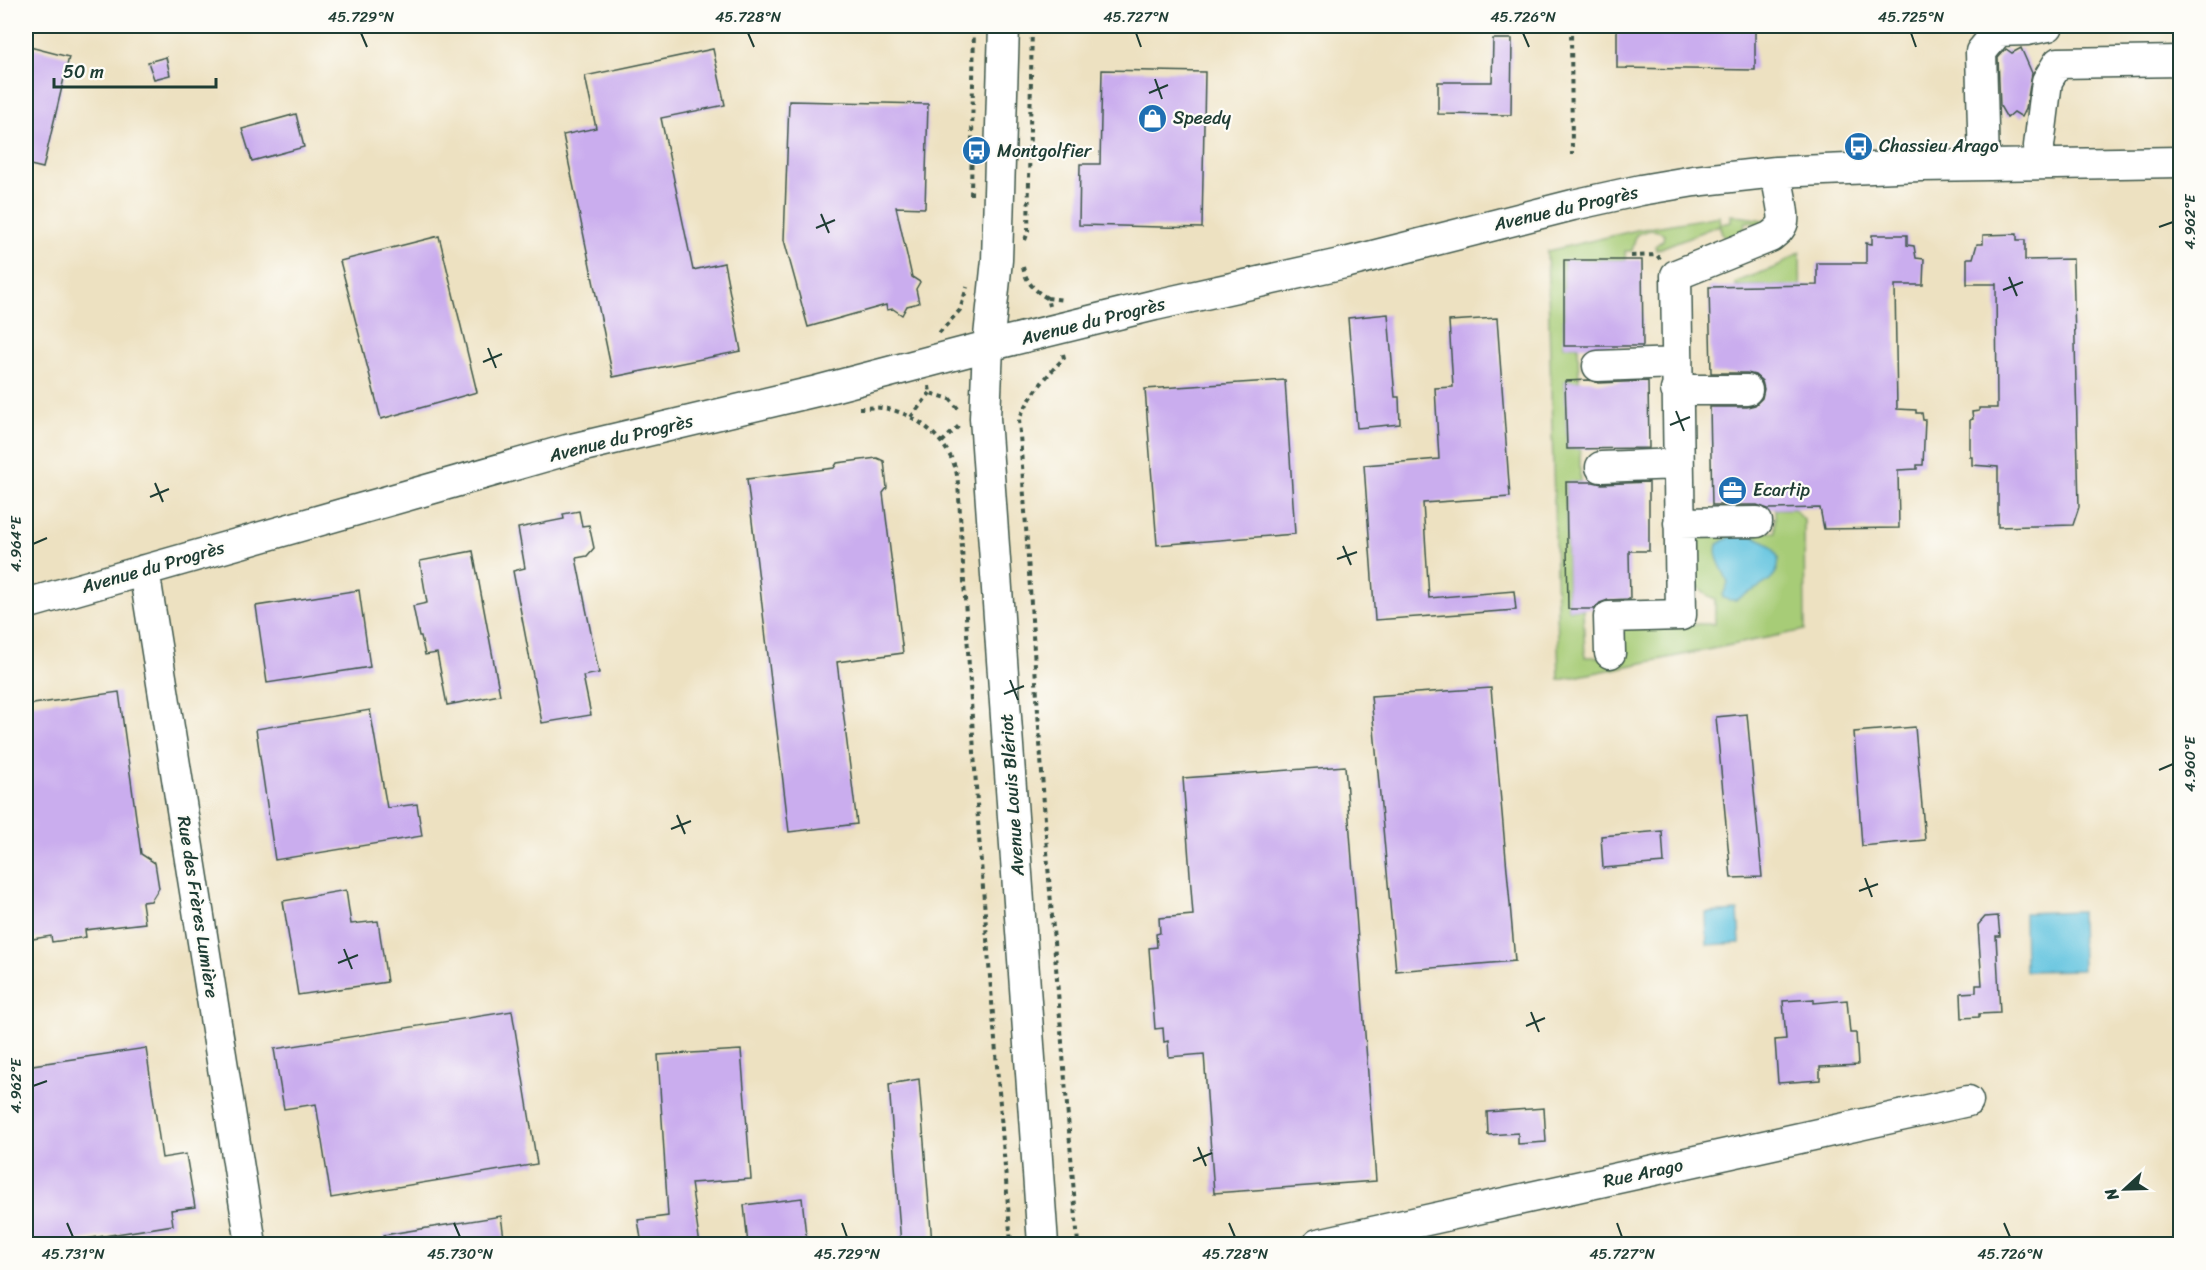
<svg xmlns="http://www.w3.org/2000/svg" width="2206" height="1270" viewBox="0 0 2206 1270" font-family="Sriracha,sans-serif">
<rect width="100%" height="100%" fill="#fdfcf7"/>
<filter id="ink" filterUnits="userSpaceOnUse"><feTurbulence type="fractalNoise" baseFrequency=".0167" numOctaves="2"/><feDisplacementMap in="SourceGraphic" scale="12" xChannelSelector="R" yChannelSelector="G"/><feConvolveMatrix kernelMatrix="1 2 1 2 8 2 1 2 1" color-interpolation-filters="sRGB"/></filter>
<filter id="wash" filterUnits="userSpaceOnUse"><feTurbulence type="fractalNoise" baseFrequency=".008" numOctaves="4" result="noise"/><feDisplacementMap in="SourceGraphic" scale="24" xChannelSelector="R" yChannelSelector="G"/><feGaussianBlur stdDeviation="1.35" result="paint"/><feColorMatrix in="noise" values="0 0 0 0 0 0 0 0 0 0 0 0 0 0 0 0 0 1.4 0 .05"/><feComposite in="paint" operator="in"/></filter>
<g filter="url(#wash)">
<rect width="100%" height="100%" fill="#ede1c1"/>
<path fill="#a7cc77" stroke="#638456" stroke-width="1.5" d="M 1731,215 L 1770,221 L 1762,227 L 1752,222 L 1745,222 L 1744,233 L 1725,241 L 1719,225 L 1656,250 L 1655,246 L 1663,240 L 1664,234 C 1655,227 1645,231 1636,235 L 1632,251 L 1625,251 L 1626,260 L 1564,261 L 1564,346 L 1578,346 L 1579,381 L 1565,381 L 1567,449 L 1580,449 L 1580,482 L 1566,483 L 1568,609 L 1583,609 L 1585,657 L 1617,657 L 1625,624 L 1715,624 L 1715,599 C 1685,587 1694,566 1694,540 L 1706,533 L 1775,532 L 1775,509 L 1794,509 L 1804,520 L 1805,630 L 1559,680 L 1547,251 L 1637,230 L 1719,216 L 1720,224 L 1731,222 Z
M 1800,252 L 1802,407 L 1787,286 L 1736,286 L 1736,282 L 1779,266 Z"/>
<path fill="#61c3df" stroke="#40808a" stroke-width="1.5" d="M 1754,536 C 1765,541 1774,546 1778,558 C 1783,581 1751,590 1736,600 L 1730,600 L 1723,598 L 1723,595 L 1728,583 C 1725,571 1713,558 1717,545 L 1730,537 Z
M 1738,911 L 1740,943 L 1707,945 L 1706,913 Z
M 2081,911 L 2082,970 L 2025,971 L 2024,913 Z"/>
<g id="blocks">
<path fill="#caadee" d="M 1617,26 L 1755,26 L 1755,70 L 1617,68 Z
M 1493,39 L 1512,39 L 1511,115 L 1438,114 L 1438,82 L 1492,82 Z
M 26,46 L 69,57 L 43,168 L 26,164 Z
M 2021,48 L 2032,73 L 2026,109 L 2022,117 L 2014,112 L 2007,118 L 2000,106 L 1998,58 L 2006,49 L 2012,53 Z
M 713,49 L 725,105 L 661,118 L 693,270 L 724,263 L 741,351 L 613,377 L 563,135 L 596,128 L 585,76 Z
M 166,57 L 170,75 L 154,79 L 148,62 Z
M 1102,70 L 1205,72 L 1202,228 L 1079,225 L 1080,164 L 1100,164 Z
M 789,101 L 928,104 L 925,208 L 896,207 L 912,277 L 920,282 L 916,289 L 919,303 L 907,306 L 902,315 L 893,309 L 887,310 L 886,305 L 808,327 L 784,240 Z
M 296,114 L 304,147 L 252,161 L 242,129 Z
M 2017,234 L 2017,240 L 2025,240 L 2025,260 L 2073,259 L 2079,507 L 2073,525 L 1998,527 L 1998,467 L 1972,465 L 1972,457 L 1970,457 L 1970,420 L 1973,419 L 1972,412 L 1979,411 L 1979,408 L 1997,408 L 1996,284 L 1967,284 L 1967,258 L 1973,258 L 1977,244 L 1983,244 L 1983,235 Z
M 1872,235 L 1907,235 L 1907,245 L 1914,246 L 1916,258 L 1924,259 L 1923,285 L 1895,285 L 1897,409 L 1916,410 L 1916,413 L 1922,413 L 1923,420 L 1925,420 L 1923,465 L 1917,465 L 1917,469 L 1898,470 L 1899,528 L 1824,529 L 1820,508 L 1768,509 L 1757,505 L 1712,505 L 1710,407 L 1747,407 L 1755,405 L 1762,398 L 1764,389 L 1762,381 L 1755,375 L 1747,373 L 1711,373 L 1709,287 L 1817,285 L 1817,263 L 1866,263 L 1866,243 L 1872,244 Z
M 439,236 L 477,392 L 381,419 L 340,261 Z
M 1564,260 L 1642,260 L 1643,346 L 1564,346 Z
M 1388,314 L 1395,397 L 1399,397 L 1400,424 L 1357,428 L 1348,318 Z
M 1497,318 L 1510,497 L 1423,503 L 1429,598 L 1514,591 L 1516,610 L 1375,620 L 1364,465 L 1439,459 L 1435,388 L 1453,387 L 1449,321 Z
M 1285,380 L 1295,534 L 1157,545 L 1145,389 Z
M 1589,380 L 1599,383 L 1648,381 L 1649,448 L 1567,449 L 1565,381 Z
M 877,458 L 884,461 L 887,488 L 883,493 L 903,653 L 837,662 L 857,824 L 789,832 L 747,479 L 834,468 L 837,463 Z
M 1566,482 L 1593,482 L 1602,484 L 1649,482 L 1649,551 L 1629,551 L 1630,599 L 1608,600 L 1600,603 L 1594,609 L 1568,609 Z
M 579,511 L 582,526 L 589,525 L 594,548 L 587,556 L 576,558 L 599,673 L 583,676 L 591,715 L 542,723 L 513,571 L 525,568 L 518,528 L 564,519 L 563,514 Z
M 473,551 L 500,695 L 447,705 L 437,653 L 425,655 L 421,636 L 419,636 L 413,606 L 427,603 L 420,561 Z
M 359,590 L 370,667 L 267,683 L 256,606 Z
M 1491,688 L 1515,961 L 1396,971 L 1371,696 Z
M 119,692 L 141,854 L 155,863 L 159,888 L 151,901 L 142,902 L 145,923 L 85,930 L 86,937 L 52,942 L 51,936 L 26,940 L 26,705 Z
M 370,710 L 387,808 L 417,804 L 422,836 L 275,860 L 256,729 Z
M 1747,714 L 1762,877 L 1731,878 L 1716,717 Z
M 1915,727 L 1925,840 L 1862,846 L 1854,732 Z
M 1345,766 L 1376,1181 L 1214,1193 L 1204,1054 L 1169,1057 L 1168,1041 L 1164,1042 L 1163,1028 L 1155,1029 L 1149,948 L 1157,947 L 1156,934 L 1160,933 L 1159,918 L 1193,915 L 1183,778 Z
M 1662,831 L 1664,863 L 1603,868 L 1601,836 Z
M 346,890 L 351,924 L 378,921 L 387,982 L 298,995 L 283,901 Z
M 1998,916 L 2000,936 L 1996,936 L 2000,1013 L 1979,1014 L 1979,1017 L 1962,1018 L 1961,993 L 1976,992 L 1976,985 L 1982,985 L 1978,925 L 1985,917 Z
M 1814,999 L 1814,1003 L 1847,1000 L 1850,1033 L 1856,1033 L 1858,1065 L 1820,1067 L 1820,1080 L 1778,1083 L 1775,1040 L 1786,1039 L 1783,1001 Z
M 512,1011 L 537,1164 L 331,1198 L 316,1104 L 284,1109 L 274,1049 Z
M 146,1048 L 162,1158 L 186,1154 L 195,1207 L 171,1210 L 173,1225 L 48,1245 L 29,1245 L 26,1221 L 26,1066 Z
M 741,1050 L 751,1179 L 691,1183 L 700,1245 L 642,1245 L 638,1220 L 668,1216 L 658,1055 Z
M 919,1079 L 932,1243 L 901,1245 L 889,1084 Z
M 1544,1108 L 1546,1142 L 1518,1144 L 1518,1133 L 1488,1135 L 1487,1112 Z
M 802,1198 L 807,1245 L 748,1245 L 744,1205 Z
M 501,1216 L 505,1245 L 385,1245 L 384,1235 Z"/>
</g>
</g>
<g filter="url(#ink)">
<use href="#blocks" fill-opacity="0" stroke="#3e5649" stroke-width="1.5"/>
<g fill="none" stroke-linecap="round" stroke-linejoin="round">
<defs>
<path id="minor" d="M 1004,26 L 997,260 L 988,346 L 985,418 L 1043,1244
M 2040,164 L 2039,146 L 2047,81 L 2058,63 L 2180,61
M 1984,165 L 1981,52 L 1998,31 L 2027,30 L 2048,26
M 1598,366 L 1676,363
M 1676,390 L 1747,390
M 1601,467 L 1678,464
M 1679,523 L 1757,522
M 144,570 L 251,1244
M 26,604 L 567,450 L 817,391 L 988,346 L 1155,305 L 1349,262 L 1573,205 L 1641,190 L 1694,181 L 1776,172 L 1920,166 L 2180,162
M 1610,653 L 1609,617 L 1681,615 L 1676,275 L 1770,237 C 1775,233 1781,229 1783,222 C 1785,213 1777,183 1776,172
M 1318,1244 L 1968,1101"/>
</defs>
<use href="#minor" stroke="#3e5649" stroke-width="33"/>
<path stroke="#3e5649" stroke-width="4" stroke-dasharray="4.5 4.5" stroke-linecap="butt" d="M 1571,26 L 1572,155
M 971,195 L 974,26
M 1025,240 L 1028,232 L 1032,26
M 1631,256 L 1657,255 L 1660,259
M 1023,267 C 1026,282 1034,290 1047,298 L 1049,306
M 1047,298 L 1064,300
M 939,333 L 960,310 L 967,287
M 1063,354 L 1064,358 C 1045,377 1031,395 1019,419 L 1048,866 L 1078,1244
M 929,386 L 930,393 L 950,399 L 960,411
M 859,408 C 866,408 875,407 882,408 C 914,412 942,435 954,464 C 958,474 958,486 959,497 L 979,837 L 1011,1244
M 911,417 L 930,393
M 942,442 L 961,424"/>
<use href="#minor" stroke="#fff" stroke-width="30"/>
</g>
</g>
<path fill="none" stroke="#1f3d34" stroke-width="2" d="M 361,33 L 367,47M 748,33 L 754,47M 1136,33 L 1141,47M 1523,33 L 1529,47M 1911,33 L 1916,47M 1155,79 L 1162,99M 1149,93 L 1168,85M 821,214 L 829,233M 2159,227 L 2173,222M 816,228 L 835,220M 2009,277 L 2017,296M 2003,290 L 2023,282M 488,348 L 496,368M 483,362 L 502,354M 1676,411 L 1684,431M 1670,425 L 1690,417M 155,483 L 163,502M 150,497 L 169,489M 33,544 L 47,538M 1343,546 L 1351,565M 1337,559 L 1357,552M 1010,680 L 1018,700M 1004,694 L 1024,686M 2159,770 L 2173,764M 677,815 L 685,834M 671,829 L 691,821M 1865,878 L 1872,897M 1859,891 L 1878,884M 344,949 L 352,969M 338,963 L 358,955M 1531,1012 L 1539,1032M 1526,1026 L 1545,1018M 33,1086 L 47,1081M 1198,1147 L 1206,1166M 1193,1161 L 1212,1153M 67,1223 L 73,1237M 454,1223 L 460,1237M 842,1223 L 847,1237M 1229,1223 L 1235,1237M 1617,1223 L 1622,1237M 2004,1223 L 2010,1237"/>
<defs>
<symbol id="shop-disc" viewBox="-11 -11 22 22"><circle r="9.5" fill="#1f6fb2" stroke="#fdfcf7"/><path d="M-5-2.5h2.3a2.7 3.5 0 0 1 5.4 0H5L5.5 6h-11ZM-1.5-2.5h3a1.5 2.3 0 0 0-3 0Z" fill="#fff"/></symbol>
<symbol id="bus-disc" viewBox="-11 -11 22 22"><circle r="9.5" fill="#1f6fb2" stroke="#fdfcf7"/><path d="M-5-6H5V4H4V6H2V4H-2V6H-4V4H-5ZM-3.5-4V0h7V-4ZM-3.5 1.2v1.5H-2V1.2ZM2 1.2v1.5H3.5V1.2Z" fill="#fff"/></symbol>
<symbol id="office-disc" viewBox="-11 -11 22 22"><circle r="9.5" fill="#1f6fb2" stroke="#fdfcf7"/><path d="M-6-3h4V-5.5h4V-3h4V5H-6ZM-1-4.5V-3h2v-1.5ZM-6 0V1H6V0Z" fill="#fff"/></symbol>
</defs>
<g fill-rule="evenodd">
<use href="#shop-disc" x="1136" y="102" width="33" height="33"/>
<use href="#bus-disc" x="1842" y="130" width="33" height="33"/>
<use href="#bus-disc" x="960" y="134" width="33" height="33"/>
<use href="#office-disc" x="1716" y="474" width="33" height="33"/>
</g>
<g text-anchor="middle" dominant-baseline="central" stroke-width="4.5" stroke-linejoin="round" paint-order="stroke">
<g font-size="18" fill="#1f3d34" stroke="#fdfcf7" text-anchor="start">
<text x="1173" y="118">Speedy</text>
<text x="1879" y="146">Chassieu Arago</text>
<text x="997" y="151">Montgolfier</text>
<text x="1753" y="490">Ecartip</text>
</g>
<g font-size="18" fill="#1f3d34" stroke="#fdfcf7">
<text transform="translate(1566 208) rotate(-13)">Avenue du Progrès</text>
<text transform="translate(1093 321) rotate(-14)">Avenue du Progrès</text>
<text transform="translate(621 438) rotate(-14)">Avenue du Progrès</text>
<text transform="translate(153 567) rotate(-16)">Avenue du Progrès</text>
<text transform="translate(1012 795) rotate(-94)">Avenue Louis Blériot</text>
<text transform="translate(198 907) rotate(81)">Rue des Frères Lumière</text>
<text transform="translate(1643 1173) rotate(-12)">Rue Arago</text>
</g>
</g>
<rect width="2206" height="1270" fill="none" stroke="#fdfcf7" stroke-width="66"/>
<g transform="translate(2125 1189) rotate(248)" stroke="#fdfcf7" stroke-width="4.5" paint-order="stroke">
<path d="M0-4.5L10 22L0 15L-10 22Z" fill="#1f3d34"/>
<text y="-9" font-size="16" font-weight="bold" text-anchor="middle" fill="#1f3d34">N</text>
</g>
<path d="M54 78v9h162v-9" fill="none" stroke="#1f3d34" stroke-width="3"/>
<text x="63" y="78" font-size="18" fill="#1f3d34" stroke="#fdfcf7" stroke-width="4.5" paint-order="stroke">50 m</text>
<rect x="33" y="33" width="2140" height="1204" fill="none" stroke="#1f3d34" stroke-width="2"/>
<g font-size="15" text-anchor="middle" fill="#1f3d34">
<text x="361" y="22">45.729°N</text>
<text x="748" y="22">45.728°N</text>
<text x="1136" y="22">45.727°N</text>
<text x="1523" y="22">45.726°N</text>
<text x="1911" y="22">45.725°N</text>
<text transform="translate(2190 222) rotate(-90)" y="5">4.962°E</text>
<text transform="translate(16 544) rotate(-90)" y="5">4.964°E</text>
<text transform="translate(2190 764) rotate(-90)" y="5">4.960°E</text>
<text transform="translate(16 1086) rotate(-90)" y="5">4.962°E</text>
<text x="73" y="1259">45.731°N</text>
<text x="460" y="1259">45.730°N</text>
<text x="847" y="1259">45.729°N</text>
<text x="1235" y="1259">45.728°N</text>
<text x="1622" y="1259">45.727°N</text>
<text x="2010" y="1259">45.726°N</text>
</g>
</svg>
